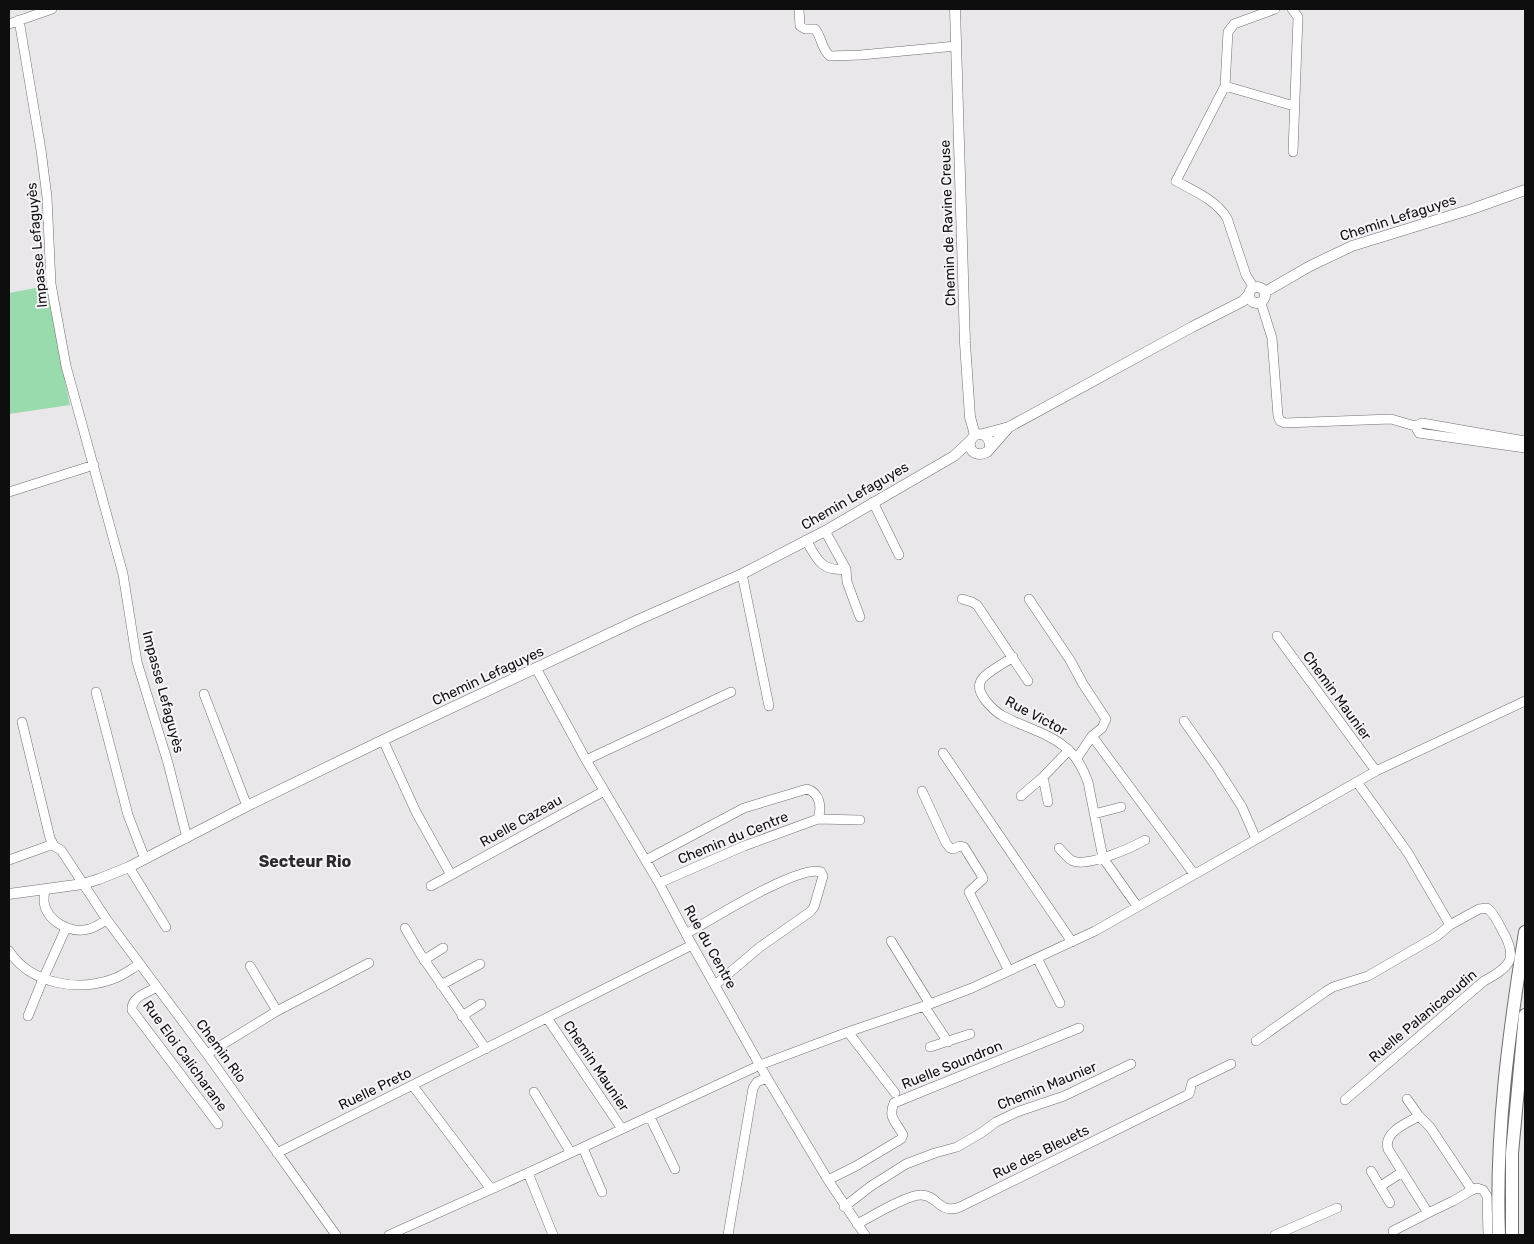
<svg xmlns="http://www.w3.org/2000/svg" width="1534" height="1244" viewBox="0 0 1534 1244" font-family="Rubik,sans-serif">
<rect width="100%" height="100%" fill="#eae7eb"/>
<path fill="#99dbad" d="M 46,286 L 70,405 L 9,414 L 9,293 Z"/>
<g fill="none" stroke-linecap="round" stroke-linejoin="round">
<defs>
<path id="minor" d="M 799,9 L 800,26 L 805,29 L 815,29 C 822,37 821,49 830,56 L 861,55 L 956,46
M 1292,9 L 1298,17 L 1293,152
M 19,20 L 41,150 L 47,197 L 51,284 L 66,366 L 123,574 L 137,662 L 168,763 L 187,838
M 9,24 L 52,9
M 1225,86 L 1294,106
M 1254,288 L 1246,275 L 1227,218 C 1216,200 1194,191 1176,181 L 1225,86 L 1228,32 L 1234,24 L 1275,9
M 1261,303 L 1272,338 L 1278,416 L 1280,421 L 1285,423 L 1391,419 L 1415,426 L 1422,423 L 1525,441
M 1415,426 L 1419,433 L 1525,448
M 9,492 L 94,465
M 873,502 L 899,555
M 825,531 L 846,569 L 847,582 L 860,617
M 806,540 C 817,559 821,572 846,569
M 742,574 L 769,706
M 962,599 L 972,602 L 977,605 L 1028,681
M 1029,599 L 1070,660 L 1083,684 L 1106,719 L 1102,728 L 1092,736 L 1077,758
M 1277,636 L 1376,771
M 1013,657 C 1005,663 982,674 980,683 C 976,694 994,711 1003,716 C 1023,727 1047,732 1065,747 C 1077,756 1083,769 1088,782 L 1103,858 L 1137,906
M 536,668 L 586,760 L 659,883 L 686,934 L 767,1078 L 828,1180 L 865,1235
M 96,692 L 128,815 L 145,859
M 204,694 L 247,806
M 1184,721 L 1217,768 L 1242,807 L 1256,839
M 22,722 L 50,838 L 54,846
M 1092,736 L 1194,874
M 383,740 L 416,812 L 451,875
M 943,753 L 1072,942
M 586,760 L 731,692
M 1043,777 L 1048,802
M 1357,782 L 1408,853 L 1450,925
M 922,791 L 946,843 L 950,848 L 953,849 L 960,846 L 964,847 L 982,876 L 983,879 L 969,892 L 1009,971
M 1021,796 L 1043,777 L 1069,750
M 1094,814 L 1121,807
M 1059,848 C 1063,852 1068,859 1073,861 C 1088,867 1131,848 1145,840
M 9,860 L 48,846 L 54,846 L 61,850 L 107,920 L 207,1054 L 336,1235
M 646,860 L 744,808 L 807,789 C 820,793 822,807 818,819
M 129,867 L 166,927
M 659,883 L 744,846 L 818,819 L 860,820
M 431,886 L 604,791
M 45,890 C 44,894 44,898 44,902 C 47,922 71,934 89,929 C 96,927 101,923 107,920
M 405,928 L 421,955 L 486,1049
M 686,934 C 709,921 799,864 821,872 L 823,876 L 814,907 L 810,912 L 760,947 L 715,985
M 891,941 L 930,1004
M 9,951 C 31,984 77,992 113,979 C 122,976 131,969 140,964
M 1037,958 L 1060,1003
M 424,960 L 443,948
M 250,966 L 277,1011
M 441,985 L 480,964
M 157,987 C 147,993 131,997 132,1010 L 218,1124
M 924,1006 L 948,1042
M 28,1016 L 43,979 L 66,928
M 462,1016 L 481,1004
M 547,1018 L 622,1129
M 848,1032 L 895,1093
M 1256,1041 L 1325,992 L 1333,987 L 1368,976 L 1437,936 L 1450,925 L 1479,909 L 1487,908 C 1494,913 1498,922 1502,930 C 1519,959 1510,967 1484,981 L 1345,1100
M 930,1047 L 970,1034
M 207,1054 L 277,1011 L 369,963
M 413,1086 L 491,1189
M 534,1092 L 571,1153
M 1407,1099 L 1419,1116 L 1430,1127 L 1472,1190
M 1419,1116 C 1407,1123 1383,1132 1388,1149 L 1428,1213
M 650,1117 L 675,1169
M 583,1148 L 602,1192
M 277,1153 L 692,945
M 1371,1171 L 1390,1203
M 528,1173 L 553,1235
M 828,1180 L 856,1166 L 901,1139 L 903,1135 L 902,1133 C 895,1121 888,1117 894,1103 L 1079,1028
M 1381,1186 L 1402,1172
M 844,1207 L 871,1186 L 906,1164 L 935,1153 L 957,1147 L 981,1133 L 996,1122 L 1017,1112 L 1064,1096 L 1131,1064
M 857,1224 C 871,1217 906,1195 921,1195 C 938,1195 939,1215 960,1207 L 1189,1094 L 1192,1083 L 1231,1064
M 1393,1231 L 1428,1213 L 1453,1201 L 1472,1190 L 1477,1188 L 1483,1190 L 1487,1196 L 1488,1235
M 389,1235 L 534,1170 L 760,1065 L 848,1032 L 930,1004 L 972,988 L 1095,931 L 1376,771 L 1525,701
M 728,1235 L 753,1088 L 757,1082 L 767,1078
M 1275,1235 L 1337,1208"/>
<path id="major" d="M 955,9 L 965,343 L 970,417 L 975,435
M1249 295a8 8 0 1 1 16 0a8 8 0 1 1-16 0Z
M 1265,292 L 1310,266 L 1352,246 L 1472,209 L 1525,190
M 983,434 L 1009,427 L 1192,327 L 1243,301 L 1249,294
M 990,447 C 990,438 985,432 975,435 C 963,446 974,459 987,452 L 1009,427
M 9,894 L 83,884 L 99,879 L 129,867 L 247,806 L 383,740 L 640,619 L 742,574 L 825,531 L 954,456 L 970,441"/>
<path id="highway" d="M 1499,1235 C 1495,1134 1509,1032 1525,932
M 1512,1235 L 1512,1153 L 1525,1015"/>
</defs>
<use href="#minor" stroke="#716e72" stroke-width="10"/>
<use href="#major" stroke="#716e72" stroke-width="11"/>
<use href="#highway" stroke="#716e72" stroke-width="14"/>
<use href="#minor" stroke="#fff" stroke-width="9"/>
<use href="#major" stroke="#fff" stroke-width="10"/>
<use href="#highway" stroke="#fff" stroke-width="12"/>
</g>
<g text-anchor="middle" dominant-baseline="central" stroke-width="4" stroke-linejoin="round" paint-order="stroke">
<g font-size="14" fill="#0f0e0f" stroke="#f7f4f9">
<text transform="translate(1398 218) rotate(-18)">Chemin Lefaguyes</text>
<text transform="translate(948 223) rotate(-92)">Chemin de Ravine Creuse</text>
<text transform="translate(37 245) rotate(-95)">Impasse Lefaguyès</text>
<text transform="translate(855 496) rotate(-30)">Chemin Lefaguyes</text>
<text transform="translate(488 676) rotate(-25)">Chemin Lefaguyes</text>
<text transform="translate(163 692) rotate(75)">Impasse Lefaguyès</text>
<text transform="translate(1337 696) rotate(54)">Chemin Maunier</text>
<text transform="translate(1036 716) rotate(28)">Rue Victor</text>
<text transform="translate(521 821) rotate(-29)">Ruelle Cazeau</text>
<text transform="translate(733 838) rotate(-22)">Chemin du Centre</text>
<text transform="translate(710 947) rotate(61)">Rue du Centre</text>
<text transform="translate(1423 1016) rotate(-40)">Ruelle Palanicaoudin</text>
<text transform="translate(221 1051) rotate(54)">Chemin Rio</text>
<text transform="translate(185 1056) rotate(54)">Rue Eloi Calicharane</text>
<text transform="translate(952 1065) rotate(-22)">Ruelle Soundron</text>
<text transform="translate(596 1066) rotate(56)">Chemin Maunier</text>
<text transform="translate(1047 1086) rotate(-22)">Chemin Maunier</text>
<text transform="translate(375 1089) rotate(-26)">Ruelle Preto</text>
<text transform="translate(1041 1152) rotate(-26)">Rue des Bleuets</text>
</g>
<g font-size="16" font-weight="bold" fill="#2d2a2e" stroke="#f7f4f9">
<text x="305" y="861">Secteur Rio</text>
</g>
</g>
<rect width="1534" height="1244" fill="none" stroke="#0f0e0f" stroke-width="20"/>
</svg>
